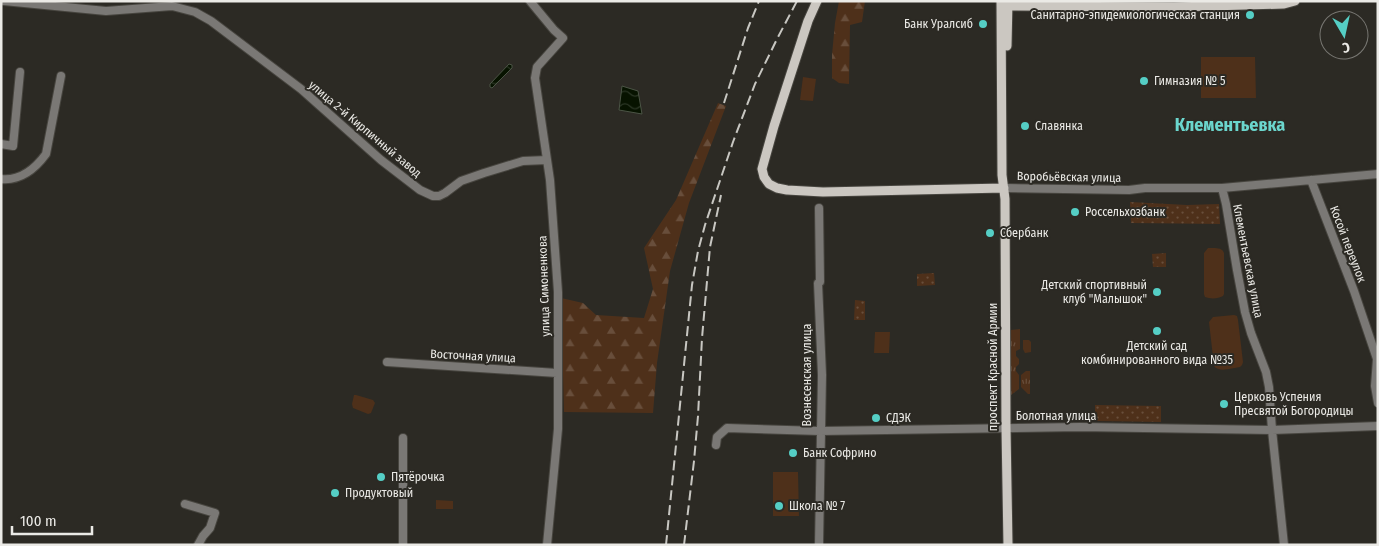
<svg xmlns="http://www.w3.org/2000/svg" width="1379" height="546" viewBox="0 0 1379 546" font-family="'Fira Sans Condensed',sans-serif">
<defs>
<pattern id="grass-tufts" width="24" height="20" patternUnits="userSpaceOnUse" patternTransform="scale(1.25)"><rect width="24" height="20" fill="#4e301a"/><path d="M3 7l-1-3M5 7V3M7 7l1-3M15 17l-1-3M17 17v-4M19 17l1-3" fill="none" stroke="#684e3b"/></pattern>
<pattern id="forest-firs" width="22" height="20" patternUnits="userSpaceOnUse" patternTransform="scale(1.25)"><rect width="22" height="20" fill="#4e301a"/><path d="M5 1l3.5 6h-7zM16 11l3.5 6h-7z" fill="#684e3b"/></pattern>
<pattern id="park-dots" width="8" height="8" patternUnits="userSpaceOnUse" patternTransform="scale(1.25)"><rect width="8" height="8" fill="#4e301a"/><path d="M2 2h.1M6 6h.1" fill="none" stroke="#684e3b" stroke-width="1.8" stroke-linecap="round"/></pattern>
<pattern id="water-waves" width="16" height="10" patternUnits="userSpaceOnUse" patternTransform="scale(1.25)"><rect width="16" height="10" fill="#071300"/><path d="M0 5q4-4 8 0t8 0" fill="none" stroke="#2b3625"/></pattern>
</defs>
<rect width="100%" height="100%" fill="#2c2a24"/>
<path fill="url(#grass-tufts)" d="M 1020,329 L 1020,349 L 1016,351 L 1016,356 L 1019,359 L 1019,364 L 1016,367 L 1016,371 L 1019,375 L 1019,389 L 1011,395 L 1011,330 Z
M 1023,340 L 1029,340 L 1031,342 L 1031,352 L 1025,353 L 1023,349 Z
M 1026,371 L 1030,371 L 1030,394 L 1028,394 L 1021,387 L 1021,375 Z"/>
<path fill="url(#forest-firs)" d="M 839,1 L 865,1 L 862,22 L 850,25 L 849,84 L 839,83 L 832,78 L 832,55 L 835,23 Z
M 718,103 L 726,106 L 689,203 L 670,271 L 657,363 L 653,413 L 564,412 L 561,298 L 583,303 L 596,315 L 644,318 L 653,289 L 644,248 L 676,200 Z"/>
<path fill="url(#park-dots)" d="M 1130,202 L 1187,205 L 1219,204 L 1220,224 L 1131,223 Z
M 1166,253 L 1166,267 L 1153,267 L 1152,254 Z
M 934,273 L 935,285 L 917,286 L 917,274 Z
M 855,300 L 865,301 L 865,320 L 854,320 Z
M 1095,405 L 1161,406 L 1161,422 L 1095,421 Z"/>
<path fill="#4e301a" d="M 1201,57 L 1255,57 L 1256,98 L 1201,98 Z
M 803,77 L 816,79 L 813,101 L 800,100 Z
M 1208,248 C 1215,248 1222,247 1224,253 L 1224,294 L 1223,296 C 1218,299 1210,299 1205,297 L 1204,294 L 1204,253 Z
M 1234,315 L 1237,316 L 1238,320 L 1243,362 L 1242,365 L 1240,367 C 1232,368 1219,373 1214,366 L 1209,322 L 1213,317 Z
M 875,332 L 890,332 L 889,353 L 874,353 Z
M 354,395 L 356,395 L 373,400 L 375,403 L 371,413 L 368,414 L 353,408 L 352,404 Z
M 773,472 L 798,472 L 799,516 L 773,516 Z
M 436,500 L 453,501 L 453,509 L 436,509 Z"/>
<path fill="url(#water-waves)" stroke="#4b5445" d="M 509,64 L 512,65 L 512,68 L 492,88 L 490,87 L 490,84 Z
M 622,86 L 638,91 L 642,114 L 619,110 Z"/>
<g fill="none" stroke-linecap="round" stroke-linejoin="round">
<defs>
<path id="minor" d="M 4,1 L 106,11 L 172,6 L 195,12 L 211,21 L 301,89 L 381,160 L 420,190 L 433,196 L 439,196 L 445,193 L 461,181 L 484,173 L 523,161 L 547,160
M 530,1 L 554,30 L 563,38 L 537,67 L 535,78 L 550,180 L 558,292 L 558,429 L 547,545
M 1,144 L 13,146 L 20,72
M 1,179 C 20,181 35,169 46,154 L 61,76
M 1311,180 L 1354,291 L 1377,359 L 1375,386 L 1378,403
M 1004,188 L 1129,190 L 1145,188 L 1222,188 L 1378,174
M 1222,188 L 1226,204 L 1237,270 L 1245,312 L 1251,333 L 1266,372 L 1269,387 L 1272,430 L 1284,545
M 387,362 L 557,373
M 716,445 L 717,437 L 727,428 L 820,431 L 1080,427 L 1272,430 L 1378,426
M 185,504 L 215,513 L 210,528 L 203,536 L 198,545
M 403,545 L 403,438
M 819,545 L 822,375 L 818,283 L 820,282 L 819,208"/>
<path id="major" d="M 817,1 L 808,21 L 774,126 L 762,169 L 764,177 L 769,184 L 777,188 L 787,190 L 823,192 L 1004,188
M 1001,1 L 1002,175 L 1005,199 L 1006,428 L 1008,545
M 1008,6 L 1174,7 L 1284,4 L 1295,1
M 1007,46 L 1008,1"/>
</defs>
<use href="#minor" stroke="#47453f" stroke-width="10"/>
<use href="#major" stroke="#47453f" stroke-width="11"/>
<use href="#minor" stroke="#7a7875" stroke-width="8"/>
<use href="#major" stroke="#cbc7c1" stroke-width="9"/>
<path stroke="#c8c7c2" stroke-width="2" stroke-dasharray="10 5" stroke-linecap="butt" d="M 724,103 L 748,28 L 759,1
M 666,545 L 692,285 L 698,251 L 705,225 L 733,142 L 755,84 L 777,39 L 797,1
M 684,545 L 694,461 L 698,416 L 702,338 L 710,247 L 721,195"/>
</g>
<g fill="#55cec5" stroke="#2c2a24" stroke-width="2">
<circle cx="1250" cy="15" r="5"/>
<circle cx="983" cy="24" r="5"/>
<circle cx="1144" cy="81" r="5"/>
<circle cx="1025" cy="126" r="5"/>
<circle cx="1075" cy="212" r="5"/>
<circle cx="990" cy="233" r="5"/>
<circle cx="1157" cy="292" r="5"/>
<circle cx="1157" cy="331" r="5"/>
<circle cx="1224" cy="404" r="5"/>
<circle cx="876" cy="418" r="5"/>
<circle cx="793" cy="453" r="5"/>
<circle cx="381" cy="477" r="5"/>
<circle cx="335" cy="493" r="5"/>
<circle cx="779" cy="506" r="5"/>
</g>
<g text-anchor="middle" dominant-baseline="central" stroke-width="4" stroke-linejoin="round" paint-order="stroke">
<g font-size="12" fill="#ebeae6" stroke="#2c2a24" text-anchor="start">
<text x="1240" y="15" text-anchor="end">Санитарно-эпидемиологическая станция</text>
<text x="973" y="24" text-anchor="end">Банк Уралсиб</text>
<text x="1154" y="81">Гимназия № 5</text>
<text x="1035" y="126">Славянка</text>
<text x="1085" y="212">Россельхозбанк</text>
<text x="1000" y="233">Сбербанк</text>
<text x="1147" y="285" text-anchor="end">Детский спортивный<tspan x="1147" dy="14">клуб "Малышок"</tspan></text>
<text x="1157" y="346" text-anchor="middle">Детский сад<tspan x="1157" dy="14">комбинированного вида №35</tspan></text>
<text x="1234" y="397">Церковь Успения<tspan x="1234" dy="14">Пресвятой Богородицы</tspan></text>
<text x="886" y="418">СДЭК</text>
<text x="803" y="453">Банк Софрино</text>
<text x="391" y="477">Пятёрочка</text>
<text x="345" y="493">Продуктовый</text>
<text x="789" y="506">Школа № 7</text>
</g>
<g font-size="12" fill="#ebeae6" stroke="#2c2a24">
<text transform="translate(365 129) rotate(40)">улица 2-й Кирпичный завод</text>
<text transform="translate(1069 177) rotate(1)">Воробьёвская улица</text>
<text transform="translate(1348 244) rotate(69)">Косой переулок</text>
<text transform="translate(1248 261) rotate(79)">Клементьевская улица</text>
<text transform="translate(544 286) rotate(-92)">улица Симоненкова</text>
<text transform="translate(473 356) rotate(3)">Восточная улица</text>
<text transform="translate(993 367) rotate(-90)">проспект Красной Армии</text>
<text transform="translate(807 375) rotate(-90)">Вознесенская улица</text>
<text x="1056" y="416">Болотная улица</text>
</g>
<g font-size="18" font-weight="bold" fill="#6bd6cd" stroke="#2c2a24">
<text x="1230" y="125">Клементьевка</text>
</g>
</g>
<rect width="1379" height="546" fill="none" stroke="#ebeae6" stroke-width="5"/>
<g transform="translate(1344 35) rotate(171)"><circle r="24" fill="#2c2a24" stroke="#787772"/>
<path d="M0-4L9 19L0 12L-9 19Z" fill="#55cec5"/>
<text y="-8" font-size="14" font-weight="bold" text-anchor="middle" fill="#ebeae6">С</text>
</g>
<path d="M12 526v8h80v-8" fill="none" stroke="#ebeae6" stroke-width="2.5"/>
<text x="20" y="526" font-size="15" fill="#ebeae6" stroke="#2c2a24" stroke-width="4" paint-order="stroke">100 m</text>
</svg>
